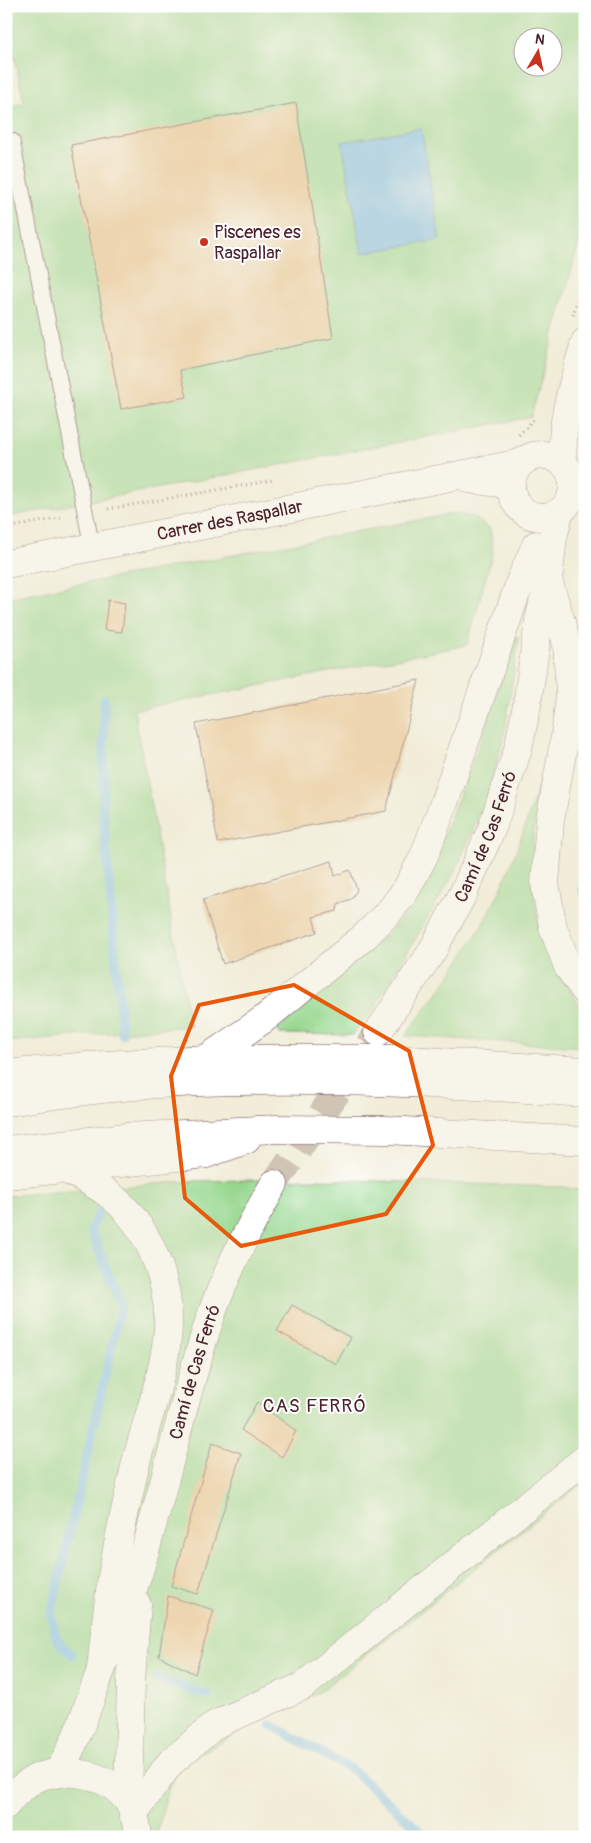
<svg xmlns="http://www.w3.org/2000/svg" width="591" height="1843" viewBox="0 0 591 1843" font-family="Pangolin,sans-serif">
<rect width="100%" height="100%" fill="#fff"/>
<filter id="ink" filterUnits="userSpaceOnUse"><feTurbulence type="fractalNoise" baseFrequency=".02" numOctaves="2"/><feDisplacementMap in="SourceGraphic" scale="10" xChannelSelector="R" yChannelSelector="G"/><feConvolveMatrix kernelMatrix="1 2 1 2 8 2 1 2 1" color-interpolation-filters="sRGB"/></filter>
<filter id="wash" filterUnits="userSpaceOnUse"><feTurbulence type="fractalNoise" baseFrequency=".0096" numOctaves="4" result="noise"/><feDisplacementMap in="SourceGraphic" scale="20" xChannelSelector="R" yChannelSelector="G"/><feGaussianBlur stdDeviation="1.12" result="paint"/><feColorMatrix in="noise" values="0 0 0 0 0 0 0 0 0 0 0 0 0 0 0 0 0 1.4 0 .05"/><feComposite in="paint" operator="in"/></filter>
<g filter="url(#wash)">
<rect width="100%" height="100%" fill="#f1edd8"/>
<path fill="#96d78e" stroke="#707b5c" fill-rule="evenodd" d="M 6,6 L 585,6 L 585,221 L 531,417 L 6,517 L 6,107 L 24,103 L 6,15 ZM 524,38 L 554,38 L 554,68 L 524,68 Z
M 456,513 L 474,517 L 490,529 L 493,552 L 467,645 L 134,710 L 190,1026 L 6,1042 L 6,1016 L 10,1015 L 6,998 L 6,598 Z
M 515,637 L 519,637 L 504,737 L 485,801 L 456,870 L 375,1007 L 353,1035 L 280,1034 L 278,1029 L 388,933 L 406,913 L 423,888 L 483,735 Z
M 542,775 L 533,835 L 532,883 L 539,930 L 559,973 L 585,1014 L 585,1047 L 405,1036 C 440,991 475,943 500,891 C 517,854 529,814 542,775 Z
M 585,824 L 585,906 L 579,890 Z
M 315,1179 L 563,1187 L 585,1191 L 585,1481 L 318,1693 L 276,1712 L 191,1759 L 177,1773 L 167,1793 L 156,1837 L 6,1837 L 6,1196 L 191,1181 Z"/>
<path fill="#76baec" stroke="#606c8c" d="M 421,128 L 440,240 L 362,253 L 342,142 Z"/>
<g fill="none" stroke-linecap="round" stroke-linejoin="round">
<path stroke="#76baec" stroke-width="9" d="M 104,699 L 103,812 L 122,1034
M 72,1655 L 57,1640 L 51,1615 L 121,1305 L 91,1231 L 98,1213
M 156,1678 L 209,1696
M 271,1725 L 351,1769 L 427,1837"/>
</g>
<g id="blocks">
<path fill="#e9b97e" d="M 296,103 L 333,338 L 180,370 L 187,397 L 121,409 L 71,145 Z
M 108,600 L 125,603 L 122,632 L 104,630 Z
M 419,680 L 386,811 L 218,843 L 196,724 Z
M 332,861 L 335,876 L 350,870 L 357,890 L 351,899 L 338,904 L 337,911 L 313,917 L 317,932 L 223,964 L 203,900 Z
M 292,1305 L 351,1338 L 336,1364 L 277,1331 Z
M 257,1402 L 296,1431 L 282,1457 L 241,1430 Z
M 212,1443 L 241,1453 L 198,1594 L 171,1586 Z
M 168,1596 L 214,1610 L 195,1674 L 159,1656 Z"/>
</g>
</g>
<g filter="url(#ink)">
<use href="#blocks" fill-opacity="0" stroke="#633e45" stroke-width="1"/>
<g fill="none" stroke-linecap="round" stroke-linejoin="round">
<path stroke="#d0c4b5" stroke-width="28" stroke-dasharray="28 14" stroke-linecap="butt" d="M 274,1184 L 378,1032"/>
<defs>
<path id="lane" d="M 6,140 L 12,141 L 92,547"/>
<g id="street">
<path d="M 469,479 L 500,483 L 511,488"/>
<path d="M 573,492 L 585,480"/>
<path id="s1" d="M 6,564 L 521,463"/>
</g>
<g id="secondary">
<circle cx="542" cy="486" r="31"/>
<path d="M 563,463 C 560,421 574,381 585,342"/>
<path id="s2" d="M 378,1032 L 431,953 L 464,892 L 492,828 L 518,749 L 527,705 L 539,621 L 548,580 L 553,538 L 559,513"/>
<path id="s3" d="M 57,1774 C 78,1740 87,1707 101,1670 C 114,1636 129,1603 140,1568 C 164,1489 181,1409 206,1331 C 222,1279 247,1230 274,1184"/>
<path d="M 128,1800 L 131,1680 L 137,1605"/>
<path d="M 6,1805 C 13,1794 27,1782 39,1777 C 68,1767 108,1774 127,1800 C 134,1809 137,1825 138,1837"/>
</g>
<path id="primary" d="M 6,1074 L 88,1066 L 206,1059 L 264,1019 L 365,936 L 389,912 L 406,890 L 424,856 L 444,803 L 521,579 L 536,545"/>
<path id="highway" d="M 548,580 L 560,618 L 567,645 L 570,695 L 565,737 L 550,820 L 545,884 L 553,927 L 568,967 L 585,991
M 206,1059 L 394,1059 L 585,1071
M 6,1102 C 63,1094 123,1085 180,1083 C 315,1077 450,1083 585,1093
M 6,1150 L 127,1137 L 276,1129 L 387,1130 L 585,1141
M 61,1168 C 79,1175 96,1184 111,1196 C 148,1225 170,1280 168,1327 C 166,1374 143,1428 133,1475 C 127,1503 120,1532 115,1560 C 108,1596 105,1633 101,1669
M 6,1175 L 206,1154 L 246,1140
M 133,1814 L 170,1763 L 216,1724 L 303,1686 L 585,1459"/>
</defs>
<use href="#lane" stroke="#633e45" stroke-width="17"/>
<use href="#street" stroke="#633e45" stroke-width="29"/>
<use href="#secondary" stroke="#633e45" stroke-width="29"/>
<use href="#primary" stroke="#633e45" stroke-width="29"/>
<use href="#highway" stroke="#633e45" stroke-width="29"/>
<path stroke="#633e45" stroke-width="3" stroke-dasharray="1 4" stroke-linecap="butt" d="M 573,315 L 585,275
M 519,435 L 535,418
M 108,509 L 274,480
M 6,528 L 65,517"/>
<use href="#lane" stroke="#fff" stroke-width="15"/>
<use href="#street" stroke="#fff" stroke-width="28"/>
<use href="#secondary" stroke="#fff" stroke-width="28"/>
<use href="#primary" stroke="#fff" stroke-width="28"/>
<use href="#highway" stroke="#fff" stroke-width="28"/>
</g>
</g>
<path d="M0 0H591V1843H0ZM 294,985 L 409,1051 L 433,1145 L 386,1214 L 241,1246 L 185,1198 L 171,1076 L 199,1005 Z" fill="#f1edd8" fill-opacity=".55" fill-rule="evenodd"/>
<path fill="none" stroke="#e8590c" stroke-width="4" stroke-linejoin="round" d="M 294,985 L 409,1051 L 433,1145 L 386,1214 L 241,1246 L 185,1198 L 171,1076 L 199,1005 Z"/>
<circle fill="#c8321e" stroke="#fff" stroke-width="2" cx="204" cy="242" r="5"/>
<g text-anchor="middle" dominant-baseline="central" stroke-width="4" stroke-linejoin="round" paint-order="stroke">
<g font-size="18" fill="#4a1f2b" stroke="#fff" text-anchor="start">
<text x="214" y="232">Piscenes es<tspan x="214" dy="21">Raspallar</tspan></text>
</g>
<g font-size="18" fill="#4a1f2b" stroke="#fff">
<text stroke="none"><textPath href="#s1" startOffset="228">Carrer des Raspallar</textPath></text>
<text stroke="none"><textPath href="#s2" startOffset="224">Camí de Cas Ferró</textPath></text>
<text stroke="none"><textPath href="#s3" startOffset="426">Camí de Cas Ferró</textPath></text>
</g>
<g font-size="19" letter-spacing="1" fill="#4a1f2b" stroke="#fff">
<text x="315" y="1406">CAS FERRÓ</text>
</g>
</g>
<rect width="591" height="1843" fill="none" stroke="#fff" stroke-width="25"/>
<g transform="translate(538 52) rotate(9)"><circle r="24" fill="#ffffff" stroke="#b7a5aa"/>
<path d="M0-4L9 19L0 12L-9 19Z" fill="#c8321e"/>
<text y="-8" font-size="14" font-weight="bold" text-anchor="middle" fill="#4a1f2b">N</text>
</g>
</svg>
